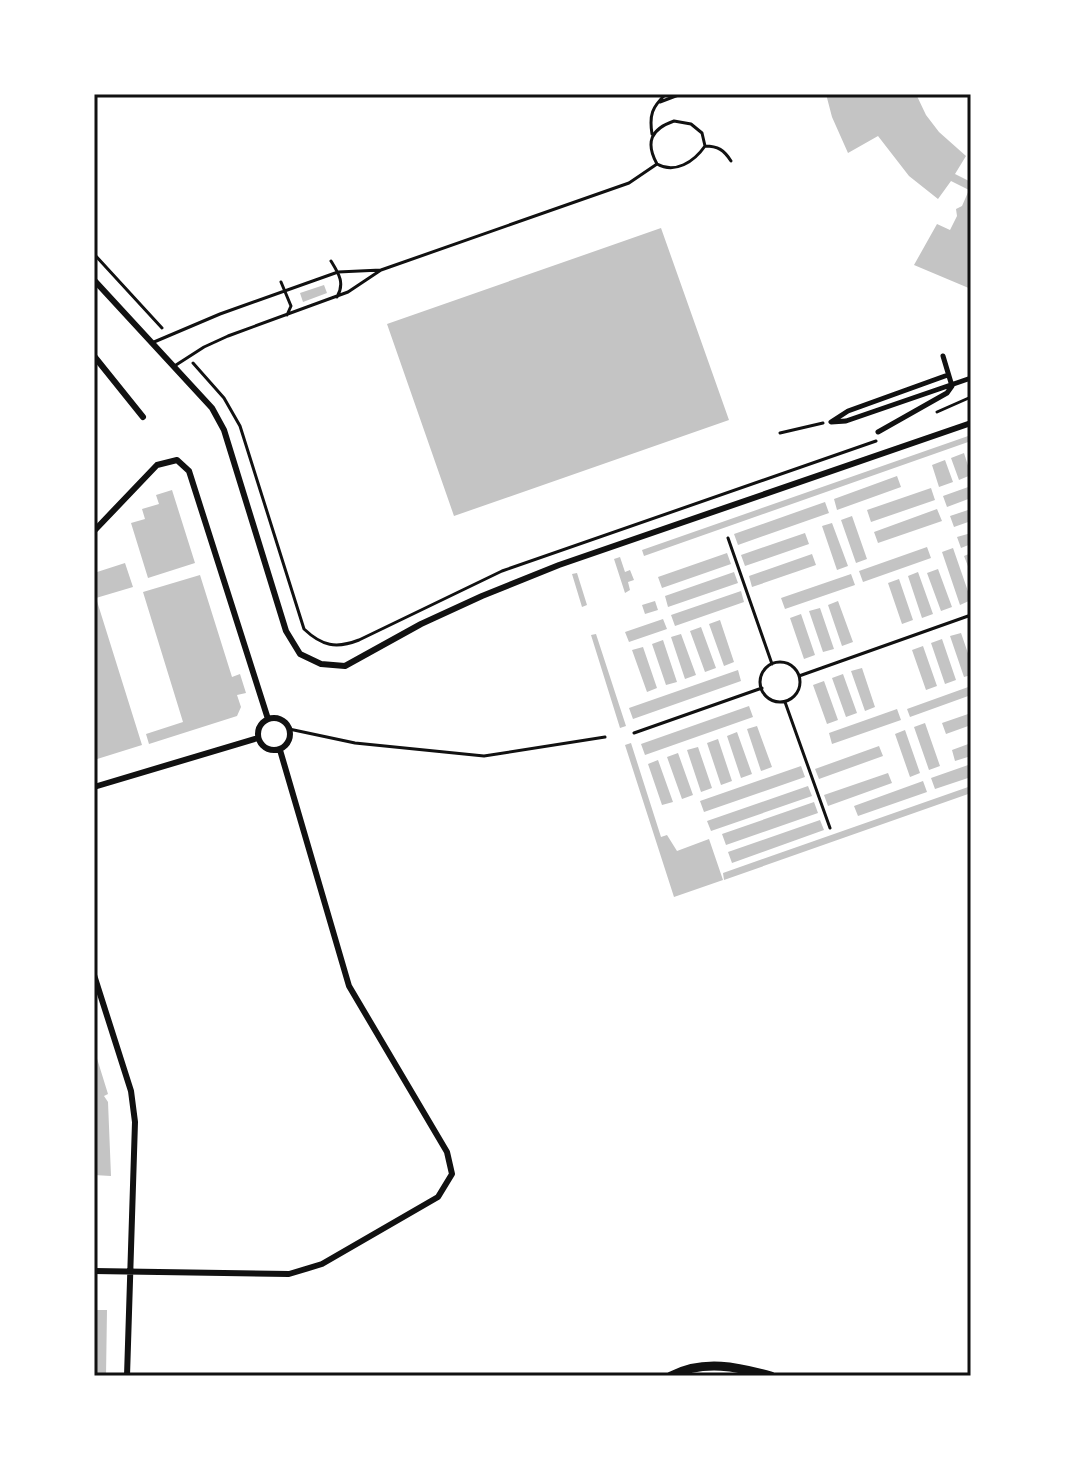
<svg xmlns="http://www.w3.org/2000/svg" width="1065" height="1470" viewBox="0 0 1065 1470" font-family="'Noto Sans',sans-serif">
<rect width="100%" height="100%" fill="#fff"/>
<path fill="#c4c4c4" d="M 826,94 L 916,94 L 926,115 L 939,132 L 966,156 L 955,174 L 971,182 L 971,289 L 914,265 L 937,224 L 950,230 L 957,216 L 956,209 L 962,206 L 969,190 L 951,181 L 938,199 L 909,176 L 878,136 L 848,153 L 832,117 Z
M 661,228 L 729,420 L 454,516 L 387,324 Z
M 324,285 L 327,293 L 303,302 L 300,293 Z
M 971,435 L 971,441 L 644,556 L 642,550 Z
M 964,453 L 971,475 L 959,480 L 951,458 Z
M 945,460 L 953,482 L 939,487 L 932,465 Z
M 897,476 L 901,487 L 837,510 L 834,499 Z
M 971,486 L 971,498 L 947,507 L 943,496 Z
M 931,488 L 935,500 L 871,522 L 867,510 Z
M 172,490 L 195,563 L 148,578 L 131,523 L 145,519 L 142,509 L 159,504 L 156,495 Z
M 825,502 L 829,513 L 738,545 L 734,534 Z
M 937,509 L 942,521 L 878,543 L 874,532 Z
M 971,509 L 971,521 L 954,527 L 950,516 Z
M 852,516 L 867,559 L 856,563 L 841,520 Z
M 832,523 L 848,566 L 837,570 L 822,526 Z
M 805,533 L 809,544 L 745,566 L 741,555 Z
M 971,533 L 971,544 L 961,548 L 957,537 Z
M 927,547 L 931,558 L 863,582 L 859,571 Z
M 953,548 L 971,600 L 960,605 L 942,552 Z
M 727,553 L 731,564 L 662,588 L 658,577 Z
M 971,553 L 971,574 L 964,556 Z
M 812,554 L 816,565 L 752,587 L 749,576 Z
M 620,557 L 625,572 L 630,570 L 634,580 L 628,582 L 630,590 L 625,593 L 614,559 Z
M 125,563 L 133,587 L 96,598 L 142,745 L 94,760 L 94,573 Z
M 938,569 L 952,607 L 941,611 L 927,573 Z
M 734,572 L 738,583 L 668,607 L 665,596 Z
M 918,572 L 933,614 L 922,618 L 908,576 Z
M 577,573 L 587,605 L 582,607 L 572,574 Z
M 851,574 L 855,585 L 785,609 L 781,598 Z
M 200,575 L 232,677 L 240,674 L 246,693 L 237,695 L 241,707 L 237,716 L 149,744 L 146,734 L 183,722 L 143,592 Z
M 899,579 L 913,620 L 902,624 L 888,583 Z
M 741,591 L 744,602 L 675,626 L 671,615 Z
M 655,601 L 658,610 L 645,614 L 642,605 Z
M 838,601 L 853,642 L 842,646 L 828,605 Z
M 820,608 L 834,649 L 823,652 L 809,611 Z
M 801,614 L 815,655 L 804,659 L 790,618 Z
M 663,619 L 667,629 L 629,642 L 625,632 Z
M 720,620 L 734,662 L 724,666 L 709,624 Z
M 701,627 L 716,668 L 705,672 L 690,631 Z
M 961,633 L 971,662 L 971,675 L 964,677 L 950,636 Z
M 596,634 L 626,726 L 620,728 L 591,635 Z
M 681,634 L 696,675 L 685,679 L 671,637 Z
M 942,639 L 956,680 L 945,684 L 931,643 Z
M 663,640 L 677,682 L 666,685 L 652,644 Z
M 923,646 L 937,686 L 926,690 L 912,650 Z
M 643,647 L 657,688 L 647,692 L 632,650 Z
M 862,668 L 875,707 L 865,711 L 851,671 Z
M 738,670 L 741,681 L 633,719 L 629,708 Z
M 843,674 L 857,713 L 846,717 L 832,678 Z
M 824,681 L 838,720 L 827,724 L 813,685 Z
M 971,686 L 971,695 L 910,717 L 907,709 Z
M 749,706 L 753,717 L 645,755 L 641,744 Z
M 897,709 L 901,720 L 832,744 L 829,733 Z
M 971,713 L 971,725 L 946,734 L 942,723 Z
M 925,723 L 940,766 L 929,770 L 914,727 Z
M 757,726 L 772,767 L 761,771 L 747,729 Z
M 905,730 L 920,773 L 910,777 L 895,734 Z
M 737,732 L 752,774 L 741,778 L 727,736 Z
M 718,739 L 732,781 L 721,785 L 707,743 Z
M 631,743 L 661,837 L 667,835 L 677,851 L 709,839 L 723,880 L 674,897 L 625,745 Z
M 971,743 L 971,756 L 955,761 L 952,750 Z
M 879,746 L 883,756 L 819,779 L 815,769 Z
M 698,747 L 712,788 L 701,792 L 687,750 Z
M 678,753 L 693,795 L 682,799 L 667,757 Z
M 658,760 L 673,802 L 662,805 L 648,764 Z
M 971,764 L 971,777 L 935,789 L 931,778 Z
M 801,766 L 805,777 L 704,812 L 700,801 Z
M 888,773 L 892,783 L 828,806 L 824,795 Z
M 923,781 L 927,792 L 858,816 L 854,806 Z
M 808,786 L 812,796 L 711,831 L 707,821 Z
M 971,786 L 971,793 L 724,880 L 723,873 Z
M 814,802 L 818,813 L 726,845 L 722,834 Z
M 820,820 L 824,830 L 732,863 L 728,852 Z
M 95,1052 L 108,1094 L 104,1096 L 108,1102 L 111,1176 L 94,1175 Z
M 94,1310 L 107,1310 L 106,1376 L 94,1376 Z"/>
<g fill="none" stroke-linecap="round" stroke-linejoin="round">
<path stroke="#111" stroke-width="3" d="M 94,254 L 162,328
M 193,363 L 224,398 L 240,426 L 304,629 C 322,646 336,649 359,640 L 502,571 L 876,441
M 937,412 L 971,397
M 780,433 L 823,423
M 728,538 L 772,664
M760 682a20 20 0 1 1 40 0a20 20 0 1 1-40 0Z
M 799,676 L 971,615
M 785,702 L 830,828
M 289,729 L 355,743 L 484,756 L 605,737
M 634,733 L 762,688"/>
<path stroke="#111" stroke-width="3" d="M 660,102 L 681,94
M 674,121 L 691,124 L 702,133 L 705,146 C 694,162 675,174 657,164 C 645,142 651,129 674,121 Z
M 652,134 C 649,115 652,107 666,94
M 705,146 C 718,146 724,150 731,161
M 331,261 C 339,274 345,283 337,297
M 281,282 L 291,306 L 287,315
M 154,342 L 220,314 L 338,272 L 381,270
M 176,365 L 204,347 L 228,336 L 348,292 L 381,270 L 629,183 L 657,164"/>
<path stroke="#111" stroke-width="5" d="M 945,376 L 848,411 L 831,422 L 846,421 L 971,378
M 878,432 L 947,393 L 952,386 L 943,356"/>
<path stroke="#111" stroke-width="6" d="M 94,280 L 212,408 L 224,430 L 286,631 L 300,654 L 321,664 L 345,666 L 421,624 L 482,596 L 559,565 L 971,423
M 94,356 L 143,417
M 94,531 L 157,465 L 177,460 L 189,471 L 268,719
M258 734a16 16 0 1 1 32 0a16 16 0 1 1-32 0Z
M 94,787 L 258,738
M 94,975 L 131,1091 L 135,1122 L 127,1376
M 94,1271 L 289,1274 L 322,1264 L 438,1197 L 452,1174 L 447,1152 L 349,986 L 280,750"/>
<path stroke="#111" stroke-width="9" d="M 671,1376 C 704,1359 738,1367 771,1376"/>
</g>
<rect width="1065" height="1470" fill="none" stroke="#ffffff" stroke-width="192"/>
<rect x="96" y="96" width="873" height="1278" fill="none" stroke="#111" stroke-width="3"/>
</svg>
